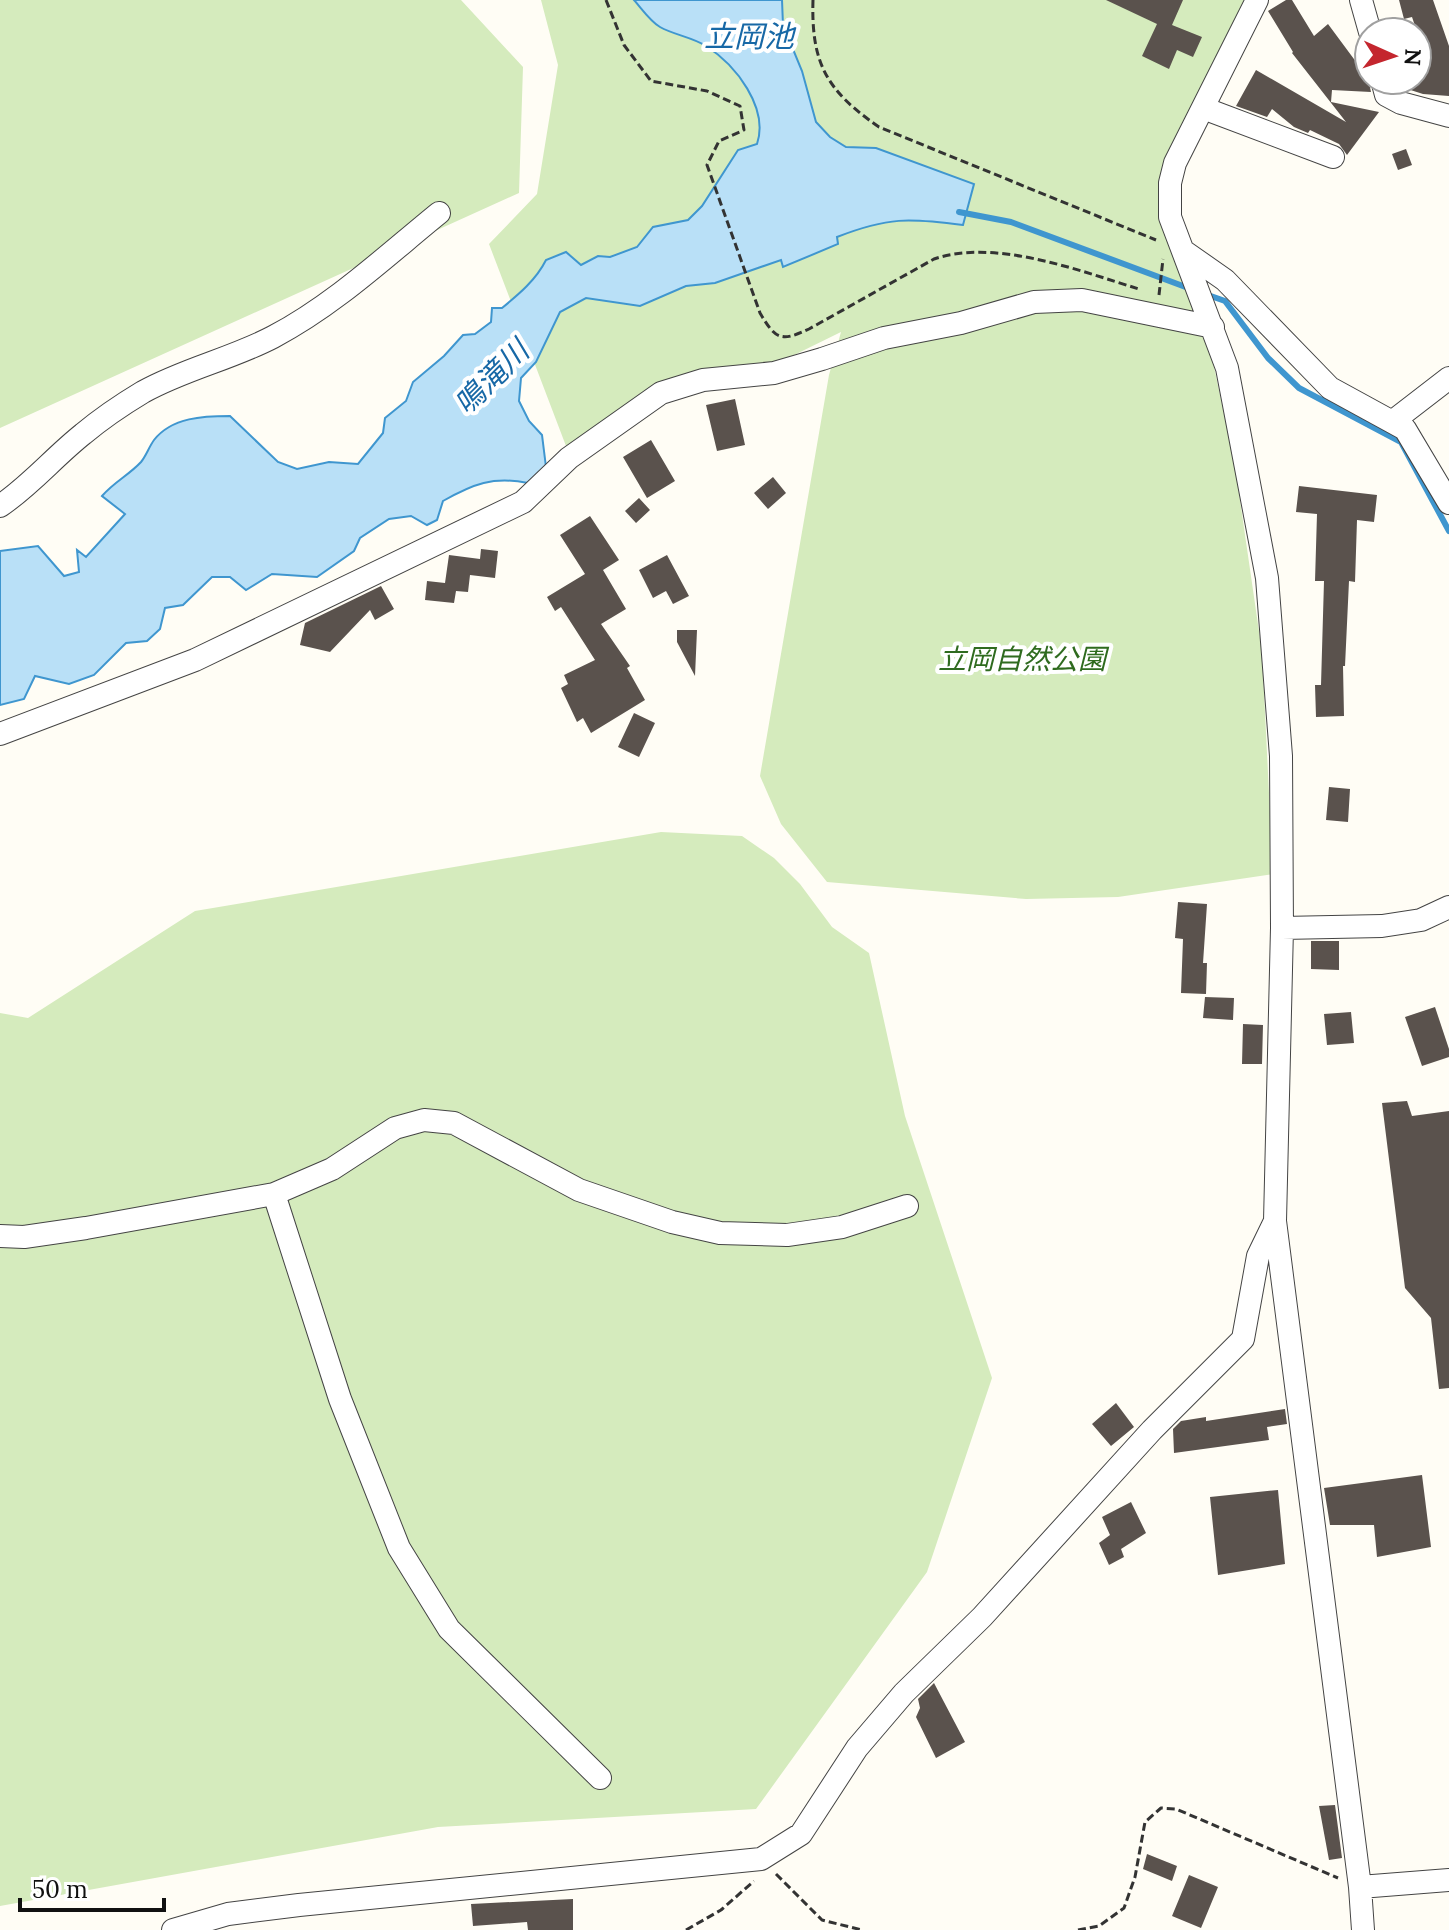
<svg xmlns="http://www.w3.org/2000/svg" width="1449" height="1930" viewBox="0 0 1449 1930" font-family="Lora,'Noto Sans JP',serif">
<rect width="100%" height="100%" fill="#fffdf5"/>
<path fill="#d5ebbd" d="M 0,0 L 461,0 L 523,67 L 519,193 L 0,428 Z
M 541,0 L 1245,0 L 1163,167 L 1159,201 L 1209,343 L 1235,466 L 1262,652 L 1273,874 L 1118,897 L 1026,899 L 827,882 L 781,824 L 760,776 L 829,375 L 841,332 L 786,359 L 743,368 L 566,446 L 489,244 L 537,194 L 558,65 Z
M 661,832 L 742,836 L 774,858 L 800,884 L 832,927 L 869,953 L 905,1116 L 992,1378 L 927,1572 L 756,1809 L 438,1827 L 0,1906 L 0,1013 L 28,1018 L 195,911 Z"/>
<path fill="#b9e0f7" stroke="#3f96cf" stroke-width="2" d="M 634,0 L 782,0 L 783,25 L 802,71 L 816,122 L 830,137 L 846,147 L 876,148 L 974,184 L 963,225 C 909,218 888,217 837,237 L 838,244 L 783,267 L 781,260 L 715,283 L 686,286 L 640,306 L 586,298 L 560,312 L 536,362 L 521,378 L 519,401 L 529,421 L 542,435 L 546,467 L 528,483 C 493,476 473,484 443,501 L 437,520 L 427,525 L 411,516 L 389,519 L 360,538 L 354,551 L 317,577 L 272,574 L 246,590 L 230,577 L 212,577 L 183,605 L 165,608 L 160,629 L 147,641 L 126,643 L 94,675 L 69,684 L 35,676 L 24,699 L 0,705 L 0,551 L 38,546 L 64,576 L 79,572 L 77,550 L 86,557 L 125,514 L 102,496 C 114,482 129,475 141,462 C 146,456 149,447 154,440 C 172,417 204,416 230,416 L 278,462 L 297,469 L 329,462 L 358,464 L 383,433 L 385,418 L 406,401 L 413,382 L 444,356 L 463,335 L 475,334 L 491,322 L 492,308 L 502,308 C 519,294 536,280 546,260 L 566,252 L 581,265 L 598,256 L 610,257 L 637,247 L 653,227 L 688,220 L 702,206 L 738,150 L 757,144 C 769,108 736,65 706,46 C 692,37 674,35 660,27 C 650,21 642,9 634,0 Z"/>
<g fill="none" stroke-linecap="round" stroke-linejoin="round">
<path stroke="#3f96cf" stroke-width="6" d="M 959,212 L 1011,222 L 1191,289
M 1205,294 L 1225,301 L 1268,358 L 1299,388 L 1401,442 L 1449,531"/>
</g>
<path fill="#5a524d" d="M 1106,0 L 1183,0 L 1172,25 L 1202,37 L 1193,57 L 1177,50 L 1169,69 L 1142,56 L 1157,24 Z
M 1286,0 L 1292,0 L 1314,36 L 1328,24 L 1368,78 L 1371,92 L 1332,90 L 1331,102 L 1379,112 L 1347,155 L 1339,144 L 1310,130 L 1308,133 L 1294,127 L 1272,109 L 1267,117 L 1236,106 L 1256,70 L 1346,122 L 1292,53 L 1293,52 L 1268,11 Z
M 1399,0 L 1433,0 L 1449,46 L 1449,96 L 1423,94 L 1398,86 L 1396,80 L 1417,80 L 1417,66 L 1429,67 L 1412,17 L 1404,19 Z
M 1406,149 L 1412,165 L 1398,170 L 1392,154 Z
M 735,399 L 745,445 L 717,451 L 706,405 Z
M 651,440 L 675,481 L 647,498 L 623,457 Z
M 773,477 L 786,493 L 768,509 L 754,493 Z
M 1299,486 L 1377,495 L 1374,522 L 1357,520 L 1355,582 L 1349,581 L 1345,666 L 1343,666 L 1344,716 L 1316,717 L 1315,685 L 1321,685 L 1324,581 L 1315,581 L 1317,514 L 1296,512 Z
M 639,498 L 650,510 L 636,523 L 625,511 Z
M 590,516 L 619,560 L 603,570 L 626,609 L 601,624 L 630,666 L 627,668 L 645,700 L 591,733 L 583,718 L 577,722 L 561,688 L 568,684 L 564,675 L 595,660 L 561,607 L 555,611 L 547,597 L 585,574 L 560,535 Z
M 481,549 L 498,551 L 495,578 L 470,575 L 468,592 L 456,591 L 454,603 L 425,600 L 427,581 L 445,583 L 449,555 L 480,559 Z
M 667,555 L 689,596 L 673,604 L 666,591 L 653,598 L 639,570 Z
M 381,586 L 394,609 L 375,620 L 370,610 L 330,652 L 300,645 L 305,623 Z
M 677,630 L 697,630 L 695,676 L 677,642 Z
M 634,713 L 655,723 L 639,757 L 618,747 Z
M 1329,787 L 1350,789 L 1348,822 L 1326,820 Z
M 1178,902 L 1207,904 L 1203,963 L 1207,963 L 1206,994 L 1181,993 L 1183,939 L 1175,938 Z
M 1311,941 L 1339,941 L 1339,970 L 1311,969 Z
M 1205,997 L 1234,998 L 1233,1020 L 1203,1018 Z
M 1435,1007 L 1449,1049 L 1449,1057 L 1422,1066 L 1405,1017 Z
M 1351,1012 L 1354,1043 L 1327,1045 L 1324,1014 Z
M 1243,1024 L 1263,1025 L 1262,1064 L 1242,1064 Z
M 1407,1101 L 1412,1116 L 1449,1111 L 1449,1388 L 1439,1389 L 1431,1318 L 1405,1288 L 1382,1103 Z
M 1116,1403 L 1134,1427 L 1111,1446 L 1092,1424 Z
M 1285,1409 L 1287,1424 L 1267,1427 L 1269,1440 L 1174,1453 L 1173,1429 L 1181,1421 L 1206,1417 L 1206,1421 Z
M 1422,1475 L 1431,1547 L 1377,1557 L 1374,1525 L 1330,1525 L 1324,1488 Z
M 1278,1490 L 1285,1564 L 1218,1575 L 1210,1497 Z
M 1131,1502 L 1146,1533 L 1121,1549 L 1124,1557 L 1109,1565 L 1099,1543 L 1110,1535 L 1102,1517 Z
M 934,1683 L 965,1742 L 936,1758 L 916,1717 L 920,1708 L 918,1699 Z
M 1335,1805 L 1342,1858 L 1329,1860 L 1319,1806 Z
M 1147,1854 L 1177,1866 L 1172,1881 L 1143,1869 Z
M 1189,1875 L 1218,1887 L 1201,1928 L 1172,1916 Z
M 573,1899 L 573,1930 L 528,1930 L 527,1922 L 473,1926 L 471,1904 Z"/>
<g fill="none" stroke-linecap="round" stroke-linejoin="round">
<defs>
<path id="minor" d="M 1257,0 L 1175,163 L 1170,183 L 1170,217 L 1227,368 L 1267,578 L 1281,756 L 1282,928 L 1275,1221 L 1360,1887 L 1363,1930
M 1361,0 L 1370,32
M 1382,80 L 1386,95 L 1401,103 L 1449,116
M 1203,108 L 1333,157
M 1185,252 L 1225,280 L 1330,388 L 1405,429 L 1449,503
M 1392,422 L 1449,378
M 0,506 C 31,485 54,457 83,434 C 101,419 123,404 143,392 C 184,369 231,359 273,337 C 334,305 386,256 439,213
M 0,734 L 195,660 L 523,502 L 569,458 L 661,393 L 703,380 L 774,373 L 822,359 L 884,338 L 961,323 L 1034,302 L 1082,300 L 1213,327
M 1282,928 L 1382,926 L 1421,920 L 1449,907
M 274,1194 L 340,1399 L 399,1548 L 449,1629 L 600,1778
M 0,1236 L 24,1237 L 86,1228 L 274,1194 L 332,1169 L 395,1128 L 424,1120 L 454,1123 L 579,1190 L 672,1222 L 720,1233 L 787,1235 L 842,1227 L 907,1206
M 1360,1887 L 1449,1880
M 173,1930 L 228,1914 L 299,1905 L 761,1859 L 801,1834 L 857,1748 L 904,1693 L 982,1617 L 1152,1430 L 1243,1339 L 1258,1256 L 1275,1221"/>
</defs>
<use href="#minor" stroke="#444" stroke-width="24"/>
<path stroke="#333" stroke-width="3" stroke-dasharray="8 4" stroke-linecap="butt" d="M 606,0 L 624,45 L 651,81 L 707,91 L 740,106 L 744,130 L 719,141 L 707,165 L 760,313 C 776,340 781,342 809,329 L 934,259 C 995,238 1080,271 1139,289
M 813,0 C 811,64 827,91 879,127 L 1156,240
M 1159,295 L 1163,259
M 776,1874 L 822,1920 L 862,1930
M 686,1930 L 721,1910 L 754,1881
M 1078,1930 L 1099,1926 L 1124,1908 L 1135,1877 L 1145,1822 L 1161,1808 L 1176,1809 L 1338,1878"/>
<use href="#minor" stroke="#fff" stroke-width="22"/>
</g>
<g text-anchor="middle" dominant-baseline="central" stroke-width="8" stroke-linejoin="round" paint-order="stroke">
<g font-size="28" font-style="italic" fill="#2f6b1f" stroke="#fff">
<text x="1022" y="659">立岡自然公園</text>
</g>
<g font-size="30" font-style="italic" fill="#1768a6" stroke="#fff">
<text x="749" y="36">立岡池</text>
<text transform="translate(491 377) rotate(-45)">鳴滝川</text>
</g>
</g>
<g transform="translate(1393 56) rotate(93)"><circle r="38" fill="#ffffff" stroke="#a0a0a0" stroke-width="2"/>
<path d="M0-6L14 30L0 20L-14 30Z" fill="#c4262e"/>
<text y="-12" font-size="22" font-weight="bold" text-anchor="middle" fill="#111111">N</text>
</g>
<path d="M20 1898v12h144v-12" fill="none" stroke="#111111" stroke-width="4"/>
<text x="32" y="1898" font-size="24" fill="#111111" stroke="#ffffff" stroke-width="6" paint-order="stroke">50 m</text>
</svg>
